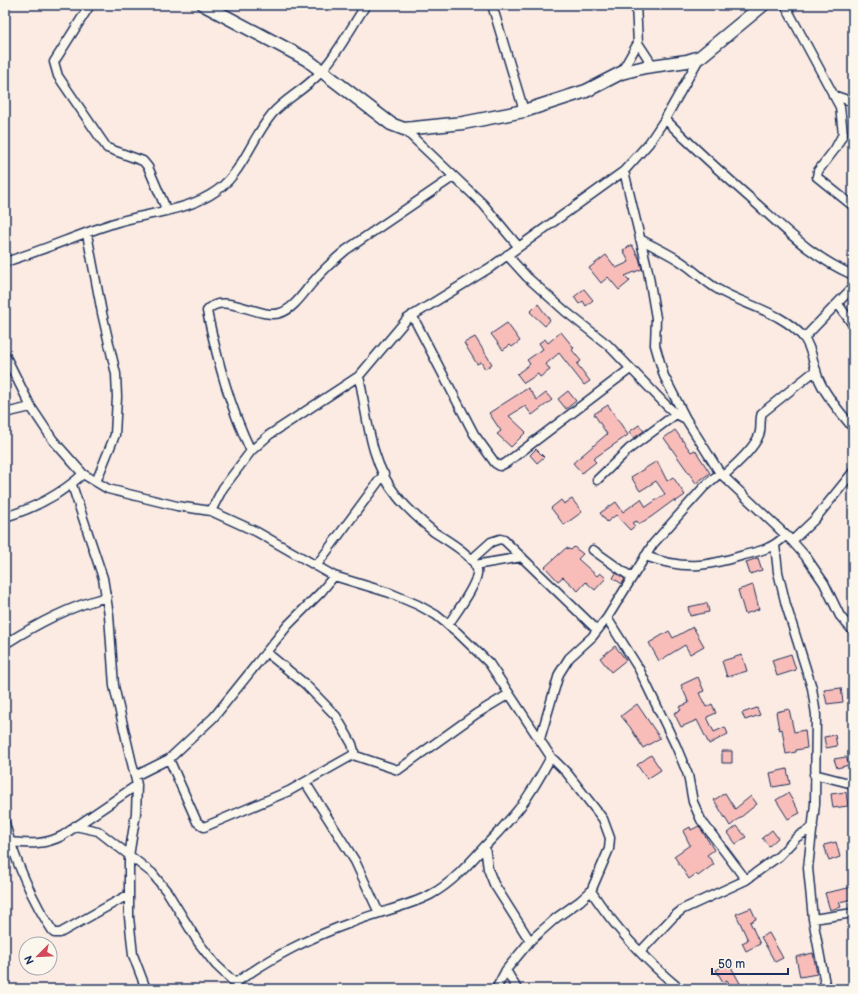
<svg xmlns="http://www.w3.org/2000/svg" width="858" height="994" viewBox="0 0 858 994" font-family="'Balsamiq Sans',sans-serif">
<rect width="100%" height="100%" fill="#fbebe2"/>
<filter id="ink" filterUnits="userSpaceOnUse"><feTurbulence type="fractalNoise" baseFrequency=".025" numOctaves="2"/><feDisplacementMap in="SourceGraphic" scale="8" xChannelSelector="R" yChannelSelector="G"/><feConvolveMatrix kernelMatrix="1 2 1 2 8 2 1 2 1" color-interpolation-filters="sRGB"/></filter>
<g filter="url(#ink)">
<path fill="#f9bdb9" stroke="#1b2f5e" d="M 632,245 L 639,258 L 642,269 L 625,276 L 630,281 L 619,290 L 608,277 L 601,283 L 589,268 L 606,255 L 616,268 L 629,262 L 623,250 Z
M 584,289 L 593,300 L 586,306 L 583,301 L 579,304 L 574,297 Z
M 538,304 L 550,320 L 545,326 L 530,312 Z
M 507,323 L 520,341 L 512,347 L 510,345 L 503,350 L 491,334 Z
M 561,332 L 574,348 L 572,350 L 581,361 L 577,364 L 590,381 L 584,385 L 559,353 L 546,364 L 550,370 L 540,377 L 538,374 L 524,383 L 517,374 L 530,364 L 527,360 L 543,349 L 539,343 L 545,339 L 548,343 Z
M 475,337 L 492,364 L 485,369 L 481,362 L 477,364 L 464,343 Z
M 528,388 L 537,400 L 546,393 L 552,400 L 532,415 L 525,406 L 509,416 L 526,432 L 511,447 L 497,434 L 501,431 L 489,413 Z
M 568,391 L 576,401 L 566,409 L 558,399 Z
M 608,405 L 628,435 L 593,459 L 596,462 L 582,473 L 573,463 L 607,434 L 594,414 Z
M 639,425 L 644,431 L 634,438 L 629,432 Z
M 675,430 L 691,452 L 695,450 L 710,473 L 696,483 L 664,438 Z
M 536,449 L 544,457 L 537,463 L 530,455 Z
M 657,461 L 667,481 L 673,477 L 685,495 L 675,502 L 674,500 L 651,517 L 639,524 L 637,521 L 632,523 L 635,526 L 630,530 L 616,515 L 607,522 L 600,513 L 616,502 L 623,512 L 641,499 L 646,507 L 665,494 L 656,481 L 640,491 L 631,477 Z
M 572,499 L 582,512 L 564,525 L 551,508 L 561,500 L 564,504 Z
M 574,547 L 583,554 L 578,559 L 597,576 L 600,573 L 606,578 L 595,590 L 586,582 L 578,591 L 563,577 L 558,581 L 545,567 L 566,548 L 571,550 Z
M 758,558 L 762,570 L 750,574 L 746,562 Z
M 616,573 L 625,579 L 622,584 L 613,578 Z
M 753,585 L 759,609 L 745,614 L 738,590 Z
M 707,603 L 709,612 L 690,616 L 688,607 Z
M 693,627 L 704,646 L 690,654 L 685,645 L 659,661 L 649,643 L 669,631 L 673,638 Z
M 615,646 L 626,660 L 611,672 L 600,658 Z
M 791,654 L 796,670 L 777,676 L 772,660 Z
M 742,655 L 747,671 L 727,677 L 722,661 Z
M 698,677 L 704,691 L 699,693 L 706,707 L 712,704 L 716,713 L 707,717 L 714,732 L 725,727 L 728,734 L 709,744 L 697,720 L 681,727 L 674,713 L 681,710 L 679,707 L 689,703 L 681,685 Z
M 841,688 L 843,702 L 827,704 L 824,690 Z
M 637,704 L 660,738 L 643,748 L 630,727 L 621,716 Z
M 757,708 L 760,715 L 745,720 L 742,713 Z
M 789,709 L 794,732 L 805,730 L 807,748 L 796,750 L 796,752 L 786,754 L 782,729 L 779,730 L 776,712 Z
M 835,735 L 837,746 L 826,748 L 824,737 Z
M 722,751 L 732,751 L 732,763 L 722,763 Z
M 651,755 L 661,770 L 647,779 L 637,765 Z
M 846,757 L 849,765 L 837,768 L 834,759 Z
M 787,769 L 790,784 L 773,787 L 770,773 Z
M 846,792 L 848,806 L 833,808 L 831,794 Z
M 725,793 L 735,809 L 751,796 L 757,804 L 730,826 L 714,800 Z
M 788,793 L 800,813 L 788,819 L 776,800 Z
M 699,826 L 714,850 L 707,855 L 714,864 L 698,876 L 696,874 L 689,879 L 674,856 L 690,845 L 683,831 L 690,827 L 691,830 Z
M 737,826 L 746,837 L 736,844 L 728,833 Z
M 772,830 L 778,838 L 769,846 L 762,838 Z
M 836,842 L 840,857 L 829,861 L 824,845 Z
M 853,887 L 853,899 L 839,902 L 841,907 L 830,910 L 825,893 Z
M 751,908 L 756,919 L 750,922 L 760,944 L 746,951 L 742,943 L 748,940 L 736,914 Z
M 769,933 L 783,958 L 775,962 L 761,937 Z
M 813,953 L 817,974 L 800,977 L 796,957 Z
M 729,963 L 743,989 L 732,989 L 727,980 L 723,982 L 716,970 Z"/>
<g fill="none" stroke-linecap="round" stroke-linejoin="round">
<defs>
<path id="street" d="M 90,5 L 54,62 L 58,76 L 107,148 L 143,161 L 148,167 L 167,211
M 492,5 L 524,111
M 636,5 L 638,43 L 653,66
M 785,5 L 840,107 L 843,134 L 835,149 L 818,171 L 817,177 L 853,206
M 621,73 L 638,43
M 833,95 L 853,102
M 665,119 C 695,149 726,177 758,205 C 789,233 814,258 853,275
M 404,129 L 483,204 L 518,246
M 624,171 L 648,271 L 656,318 L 655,345 L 664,376 L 686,419 L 720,473 L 792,541 L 806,557 L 824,583 L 840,616 L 853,631
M 87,234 L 102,313 L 116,374 L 117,397 L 115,435 L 96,482
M 640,239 C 654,247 669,253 683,263 C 695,271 706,283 719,290 C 746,306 783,312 804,338 C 814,351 813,370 821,384 C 829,400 842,414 853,428
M 507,255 L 527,277 L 565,311 L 608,345 L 666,405 L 676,414 L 686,419
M 5,262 C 41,251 75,236 111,224 C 143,213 179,213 210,195 C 242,177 249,142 272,114 C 284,100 302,91 316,77 C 336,57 350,29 366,5
M 838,304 L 853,325
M 412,315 L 474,434 L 495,463 L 500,466 L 506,463 L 630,369
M 804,338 L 853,287
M 5,355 L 31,407 L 53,440 L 83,474 L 108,489 L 177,506 L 211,511 L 257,532 L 334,576 L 390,593 L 418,605 L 436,615 L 457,632 L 489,663 L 551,757 L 567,773 L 603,819 L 610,838 L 609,849 L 591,891 L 580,901 L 556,918 L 530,941 L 506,970 L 496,989
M 359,376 C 367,415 370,464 397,496 C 408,510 421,521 434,532 C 446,540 473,555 477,569 C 480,582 455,614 448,625
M 5,413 L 31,407
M 251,451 C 230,408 218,362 208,316 L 207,311 C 222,290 260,320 280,313 C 294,309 304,292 313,282 C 323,270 334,260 346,250 L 453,177
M 723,476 C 734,466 754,449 759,435 C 762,428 759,420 762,413 L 816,370
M 597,480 L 629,449 L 676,414
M 72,485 L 103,578 L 109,615 L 114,686 L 137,785 L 136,813 L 129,856 L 129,917 L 133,955 L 146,989
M 211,511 L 223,488 L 251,451 L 269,435 L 359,376 L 407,319 L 491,267 L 624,171 L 649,143 L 665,119 L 700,57
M 5,517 C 35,508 60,495 83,474
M 792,541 L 815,519 L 853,472
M 775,545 L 778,572 L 786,605 L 812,688 L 816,715 L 815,804 L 808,868 L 813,919 L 826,989
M 593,550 L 631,577
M 645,556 C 684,570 705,567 744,555 C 761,551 773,548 785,536
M 471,560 L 491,542 L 500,539 L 504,540 L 597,630
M 475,565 L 522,557
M 316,566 L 384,474
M 607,618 L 639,669 L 676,746 L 688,775 L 693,802 L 701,820 L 746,880
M 5,644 C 37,624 70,606 107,597
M 540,739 L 559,674 L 569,658 L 592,637 L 607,618 L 653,544 L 704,487 L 720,473
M 353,755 L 398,770 L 476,714 L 509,694
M 169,759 L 197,822 L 204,827 L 289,791 L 353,755 L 354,751 L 352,744 L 336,716 L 305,684 L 266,652
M 814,774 L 853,784
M 135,776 L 169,759 L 214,717 L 288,625 L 321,592 L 334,576
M 305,782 L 355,861 L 379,913
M 5,823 C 14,859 33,902 54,933 L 60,933 L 128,895
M 75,826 L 98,831 L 152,873 L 168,893 L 198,942 L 216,965 L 235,983 L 238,989
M 485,846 L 488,869 L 494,884 L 530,941
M 5,849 L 10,842 C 30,844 44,845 62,836 L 137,785
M 591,891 C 615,928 646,961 680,989
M 813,919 L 853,913
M 640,952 L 673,917 L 683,909 L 746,880 L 779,856 L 797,837 L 813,827
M 506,970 L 517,989
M 235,983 C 274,956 308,938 353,922 C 378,912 406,907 430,895 C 451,884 469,864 485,846 C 496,835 507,823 517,811 C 531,794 541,775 551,757"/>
<path id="secondary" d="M 204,5 L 306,59 L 391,124 L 404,129 L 463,123 L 524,111 L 586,91 L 621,73 L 645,67 L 687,61 L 700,57 L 763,5"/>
</defs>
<use href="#street" stroke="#1b2f5e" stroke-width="11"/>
<use href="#secondary" stroke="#1b2f5e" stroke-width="15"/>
<use href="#street" stroke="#fbf7ec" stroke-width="8"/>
<use href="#secondary" stroke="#fbf7ec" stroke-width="12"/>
</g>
</g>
<rect width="858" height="994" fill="none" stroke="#fbf7ec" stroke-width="20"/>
<rect x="10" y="10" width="838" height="974" fill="none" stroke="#1b2f5e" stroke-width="1.5" filter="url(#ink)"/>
<g transform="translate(38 956) rotate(246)"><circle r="19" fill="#fbf7ec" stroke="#a1a7b3"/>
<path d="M0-3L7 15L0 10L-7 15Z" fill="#d1495b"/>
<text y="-6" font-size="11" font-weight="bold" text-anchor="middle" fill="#1b2f5e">N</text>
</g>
<path d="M712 968v6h76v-6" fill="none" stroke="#1b2f5e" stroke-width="2"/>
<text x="718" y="968" font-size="12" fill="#1b2f5e" stroke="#fbf7ec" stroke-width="3" paint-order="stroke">50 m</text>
</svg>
